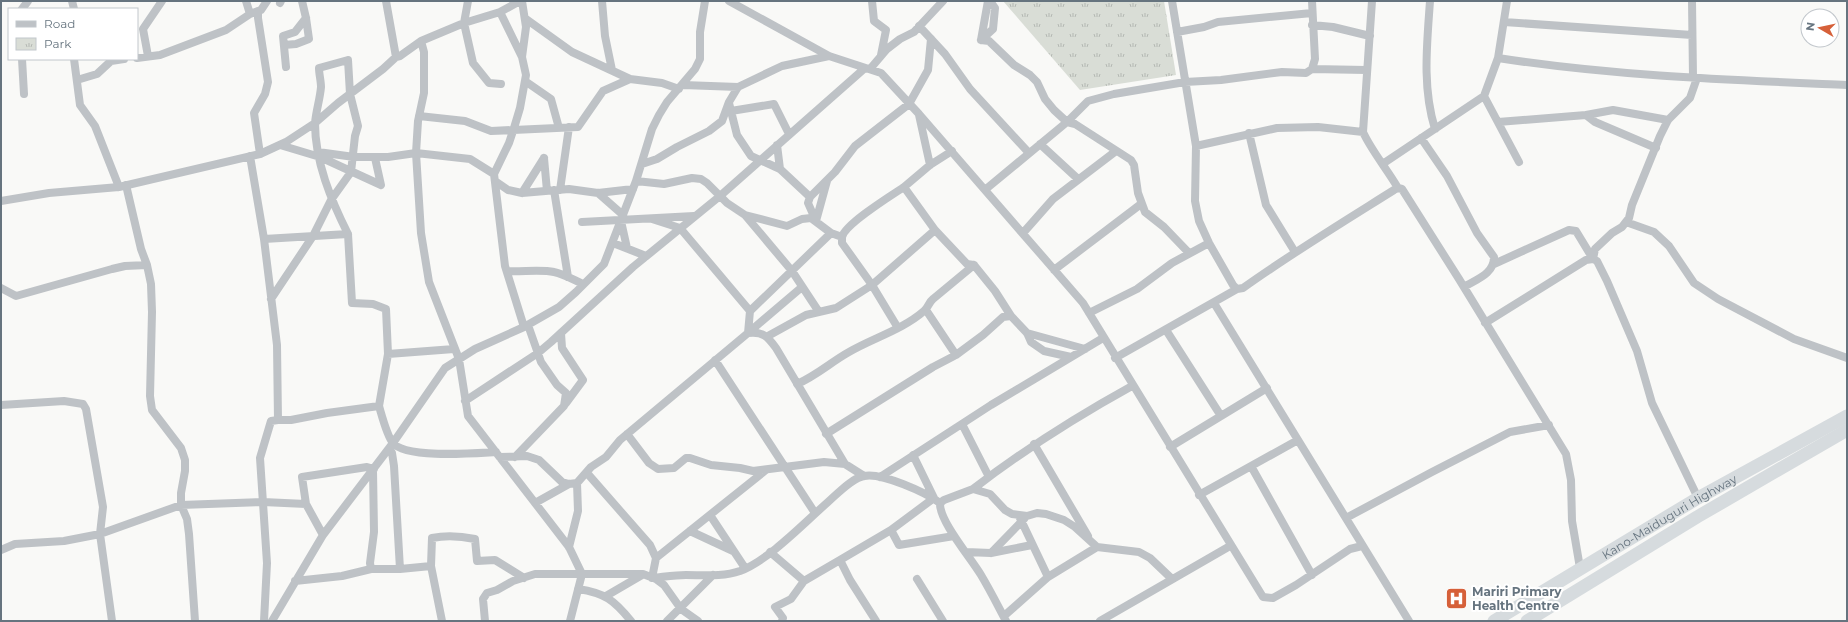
<svg xmlns="http://www.w3.org/2000/svg" width="1848" height="622" viewBox="0 0 1848 622" font-family="Montserrat,sans-serif">
<defs>
<pattern id="park-tufts" width="24" height="20" patternUnits="userSpaceOnUse"><rect width="24" height="20" fill="#d9ddd6"/><path d="M3 7l-1-3M5 7V3M7 7l1-3M15 17l-1-3M17 17v-4M19 17l1-3" fill="none" stroke="#b4b8b3"/></pattern>
</defs>
<rect width="100%" height="100%" fill="#f9f9f7"/>
<path fill="url(#park-tufts)" d="M 1003,1 L 1164,1 L 1176,75 L 1080,90 Z"/>
<g fill="none" stroke-linecap="round" stroke-linejoin="round">
<path stroke="#bec2c6" stroke-width="8" d="M 72,1 L 74,9
M 246,1 L 250,14
M 386,1 L 396,57
M 468,1 L 464,23 L 473,63 L 489,83 L 501,84
M 602,1 L 605,36 L 612,70
M 729,1 L 829,56 L 881,73 L 919,114 L 1083,303 L 1263,597 L 1273,598 L 1296,585 L 1350,549 L 1362,546
M 872,1 L 874,21 L 886,30 L 881,55
M 1172,1 L 1196,146 L 1195,201 L 1199,221 L 1209,243 L 1233,285 L 1237,289 L 1243,288 C 1292,253 1343,222 1394,190 L 1398,188 L 1402,189 L 1459,279 L 1566,454 L 1571,480 L 1572,521 L 1580,568
M 1372,1 L 1363,132 C 1371,150 1387,169 1398,188
M 1430,1 C 1427,44 1422,87 1435,129
M 1692,1 L 1693,77
M 280,3 L 281,1
M 22,9 L 28,1
M 258,11 L 258,18 L 268,82 L 265,94 L 254,113 L 260,154
M 500,12 L 522,57
M 526,19 L 572,52 L 630,79 L 662,83 L 679,89
M 1504,22 L 1692,35
M 1312,25 L 1333,27 L 1370,36
M 919,26 L 945,54 L 970,89 L 1029,153
M 1177,32 L 1204,27 L 1218,22 L 1312,13
M 981,40 L 989,41 L 1014,65 L 1030,75 L 1037,82 L 1045,99 L 1054,110 L 1067,122 L 1075,124 L 1131,160 L 1134,165 L 1138,193 L 1145,212 L 1164,227 L 1189,253
M 981,40 L 993,29 L 995,8 L 990,1
M 981,40 L 988,1
M 421,41 L 424,52 L 424,93 L 418,121 L 416,153 L 421,233 L 429,282 L 459,359 L 468,416 L 569,547 L 582,574 L 570,621
M 284,45 L 296,44 L 309,39 L 306,18 L 302,1
M 148,56 L 143,29 L 162,1
M 137,58 L 160,55 L 226,30 L 250,14 L 261,10 L 267,1
M 1498,58 L 1507,1
M 22,59 L 24,94
M 74,59 L 80,105 L 95,126 L 119,187
M 286,67 L 283,36 L 295,32 L 306,18
M 870,69 L 887,49 L 900,39 L 914,32 L 943,1
M 1312,69 L 1366,70
M 77,80 L 97,74 L 111,61 L 124,59
M 525,81 L 551,99 L 559,128
M 683,85 L 738,87
M 1484,96 L 1519,162
M 729,103 L 737,135 L 751,156 L 780,169 L 810,197
M 731,111 L 774,104 L 789,134
M 919,115 L 930,165
M 1586,115 L 1613,110 L 1668,120
M 419,116 L 465,121 L 491,131 L 578,127 L 603,91 L 630,79
M 1498,122 L 1586,115 L 1595,122 L 1656,148
M 1249,133 L 1266,205 L 1295,252
M 1421,138 L 1447,176 L 1477,233 L 1494,257 C 1494,274 1477,279 1464,287
M 1040,144 L 1078,179
M 280,145 L 320,157 L 381,185 L 375,158
M 777,145 L 780,169
M 1196,146 L 1277,128 L 1318,127 L 1363,132
M 318,152 L 354,157 L 388,157 L 416,153 L 470,159 L 494,174 L 505,266 L 524,327
M 250,156 L 264,239 L 277,345 L 278,420 L 271,421 L 260,458 L 267,563 L 264,621
M 544,158 L 547,191
M 1384,163 L 1484,96 L 1498,58 C 1613,76 1731,80 1847,85
M 642,164 L 657,159 L 677,147 L 709,131 L 722,121 L 729,102 L 738,87 L 782,66 L 829,56
M 494,174 L 509,143 L 514,128 L 520,108 L 526,75 L 522,57 L 526,27 L 522,1
M 495,181 L 508,190 L 522,193 L 569,189 L 598,193 L 633,189
M 636,181 L 664,184 L 692,178 L 701,179 L 707,183 L 727,203 L 745,215 L 787,226 L 802,219 L 811,218 L 831,233 L 842,237
M 126,185 L 141,249 L 147,265 L 151,284 L 152,312 L 150,396 L 152,410 L 181,448 L 185,460 L 185,471 L 181,493 L 181,505 L 187,519 L 189,534 L 195,621
M 986,189 L 1067,122 L 1088,101 L 1114,94 L 1185,82 L 1221,80 L 1282,72 L 1306,73 L 1312,69 L 1315,59 L 1312,1
M 554,190 L 568,277
M 560,190 L 569,127
M 522,193 L 544,158
M 598,193 L 623,215
M 1,201 L 49,193 L 119,187 L 260,154 L 286,142 L 315,123 L 338,103 L 383,69 L 396,57 L 400,56 L 421,41 L 464,23 L 500,12 L 520,1
M 745,215 L 792,271 L 819,312
M 652,219 L 680,228 L 750,311 L 748,333
M 621,221 L 627,248
M 816,221 L 808,203 L 810,197 L 835,172 L 855,146 L 909,104 L 928,70 L 931,39
M 816,221 L 827,181
M 582,222 L 694,216
M 1626,222 L 1654,232 L 1669,246 L 1694,283 L 1718,299 L 1794,339 L 1847,358
M 935,230 L 904,187 L 930,165 L 952,151
M 1023,233 L 1053,199 L 1116,151
M 264,239 L 348,234 L 352,303 L 373,304 L 386,309 L 388,354 L 379,406
M 613,243 L 646,256
M 1593,259 L 1595,249 L 1612,233 L 1622,227 L 1629,218 L 1632,205 L 1660,136 L 1668,120 L 1690,98 L 1697,78
M 1494,264 L 1569,230 L 1576,231 L 1593,259 L 1597,261 L 1607,281 L 1637,351 L 1652,403 L 1698,498
M 1054,270 L 1141,204
M 507,271 C 521,272 541,269 554,272 C 564,274 574,280 583,284
M 1,288 L 16,296 L 112,269 L 125,266 L 147,265
M 271,299 L 313,236 L 331,200 L 351,172 L 355,136 L 358,126 L 350,94 L 348,60 L 319,68 C 319,74 321,81 321,87 C 320,99 316,111 315,123 C 315,162 331,200 348,234
M 1214,303 L 1409,621
M 926,310 L 956,355
M 750,311 L 831,233
M 1089,313 L 1137,289 L 1172,263 L 1209,243
M 1485,323 L 1586,260 L 1593,259
M 898,328 L 872,285 L 842,243 C 842,241 842,239 842,237 C 845,224 892,195 904,187
M 1166,330 L 1221,416 L 1267,388
M 561,333 L 562,348 L 583,380 L 566,403
M 748,333 L 802,287
M 1027,333 L 1085,349
M 768,336 L 806,315 L 836,308 L 872,285 L 935,230 L 967,264 L 974,265
M 388,354 L 454,349
M 1115,358 L 1237,289
M 715,360 L 815,513
M 797,384 C 816,376 831,362 849,352 C 873,338 902,330 924,311 C 928,308 929,302 933,299 L 974,265 L 995,291 L 1011,316
M 465,401 L 538,353 L 551,342 L 633,267 L 720,196 L 865,68
M 1,405 L 64,401 L 83,404 L 86,409 L 103,507 L 100,534 L 112,621
M 278,420 L 291,420 L 327,413 L 379,406 C 382,416 387,436 393,443 C 406,459 476,453 496,452
M 962,424 L 989,477
M 627,434 L 649,463 L 658,469 L 674,468 L 686,458 L 690,458 L 711,465 L 740,468 L 753,471 L 824,462 L 845,464
M 826,434 L 933,367 L 956,355 L 983,335 L 1003,317 L 1011,316 L 1027,333 L 1031,342 L 1044,351 L 1071,357
M 1034,444 L 1088,536
M 1170,447 L 1221,416
M 389,449 L 392,453 L 394,466 L 400,569 L 431,566 L 432,538 C 447,535 460,536 475,539 L 477,561 L 495,560 L 524,578
M 500,457 L 527,456 L 539,460 L 562,482 L 569,484 L 577,483 L 591,467 L 606,457 L 620,440 L 748,333 C 763,331 768,337 776,348 L 845,464 L 864,476
M 515,457 L 564,406 L 566,393 L 557,385 L 541,362 L 528,325
M 1251,466 L 1312,575
M 587,473 L 650,545 L 656,558 L 652,578 C 663,577 675,575 686,575 C 703,575 723,577 740,571 C 769,560 804,523 828,502 C 837,494 852,478 864,476 C 881,472 927,493 940,503
M 880,477 L 991,405 L 1103,338
M 973,489 C 1025,449 1074,418 1132,386
M 1199,495 L 1298,440
M 535,503 L 569,484
M 306,504 L 302,477 L 367,467 L 374,469
M 710,515 L 745,568
M 1346,518 L 1432,472 L 1510,432 L 1549,425
M 891,530 L 934,498 L 913,455
M 690,531 L 733,551
M 569,547 L 578,511 L 577,483
M 1,550 L 15,544 L 64,541 L 100,534 L 181,505 L 263,502 L 306,504 L 323,535
M 770,552 L 804,581
M 966,552 L 991,553 L 1032,545
M 991,553 L 1024,519
M 656,558 L 766,470
M 840,560 L 891,530 L 899,545 L 954,536
M 431,566 L 442,621
M 371,569 L 400,569
M 1048,577 L 1097,547
M 917,579 L 943,621
M 295,581 L 342,576 L 371,569 L 370,563 L 374,532 L 373,470
M 578,589 C 605,593 614,600 631,621
M 606,596 L 642,575
M 1004,616 L 1048,577 L 1019,516
M 272,621 L 323,535 L 393,443 L 445,368 L 475,349 L 524,327 L 559,307 L 576,292 L 604,264 L 636,181 L 652,129 L 659,115 L 667,102 L 695,69 L 700,59 L 700,32 L 705,1
M 485,621 L 483,599 L 487,593 L 497,590 L 513,581 L 535,574 L 643,574 L 656,579 L 664,585 L 681,609 L 698,621
M 667,621 L 713,575
M 782,621 L 783,618 L 775,607 L 791,599 L 804,581 L 840,560 L 850,580 L 876,621
M 1006,621 C 998,606 990,590 981,575 C 971,558 939,521 940,503 L 944,500 L 973,489 L 990,494 L 1005,510 L 1012,514 L 1027,516 L 1037,513 L 1046,514 L 1064,520 L 1075,527 L 1097,547 L 1139,552 L 1150,558 L 1172,579
M 1100,621 L 1230,546"/>
<g stroke="#d6dbde" stroke-width="13">
<path id="s1" d="M 1494,621 L 1698,498 L 1847,416"/>
<path d="M 1527,621 L 1697,517 L 1847,430"/>
</g>
</g>
<defs>
<symbol id="hospital-square" viewBox="-11 -11 22 22"><rect x="-9" y="-9" width="18" height="18" rx="4" fill="#d66039" stroke="#fff"/><path d="M-5-5h3v3.5h4V-5h3V5h-3V1.5h-4V5h-3Z" fill="#fff"/></symbol>
</defs>
<g fill-rule="evenodd">
<use href="#hospital-square" x="1444" y="586" width="25" height="25"/>
</g>
<g text-anchor="middle" dominant-baseline="central" stroke-width="4" stroke-linejoin="round" paint-order="stroke">
<g font-size="12" fill="#66747f" stroke="#fff">
<text stroke="none"><textPath href="#s1" startOffset="204">Kano-Maiduguri Highway</textPath></text>
</g>
<g font-size="12" font-weight="bold" fill="#66747f" stroke="#fff" text-anchor="start">
<text x="1472" y="591">Mariri Primary<tspan x="1472" dy="14">Health Centre</tspan></text>
</g>
</g>
<rect width="1848" height="622" fill="none" stroke="#66747f" stroke-width="4"/>
<rect x="8" y="8" width="130" height="52" fill="#ffffff" stroke="#c2c7cc"/>
<rect x="16" y="21" width="20" height="6" fill="#bec2c6" stroke="#c2c7cc"/>
<text x="44" y="28" font-size="12" fill="#66747f">Road</text>
<rect x="16" y="38" width="20" height="12" fill="url(#park-tufts)" stroke="#c2c7cc"/>
<text x="44" y="48" font-size="12" fill="#66747f">Park</text>
<g transform="translate(1820 28) rotate(279)"><circle r="19" fill="#ffffff" stroke="#c2c7cc"/>
<path d="M0-3L7 15L0 10L-7 15Z" fill="#d66039"/>
<text y="-6" font-size="11" font-weight="bold" text-anchor="middle" fill="#66747f">N</text>
</g>
</svg>
